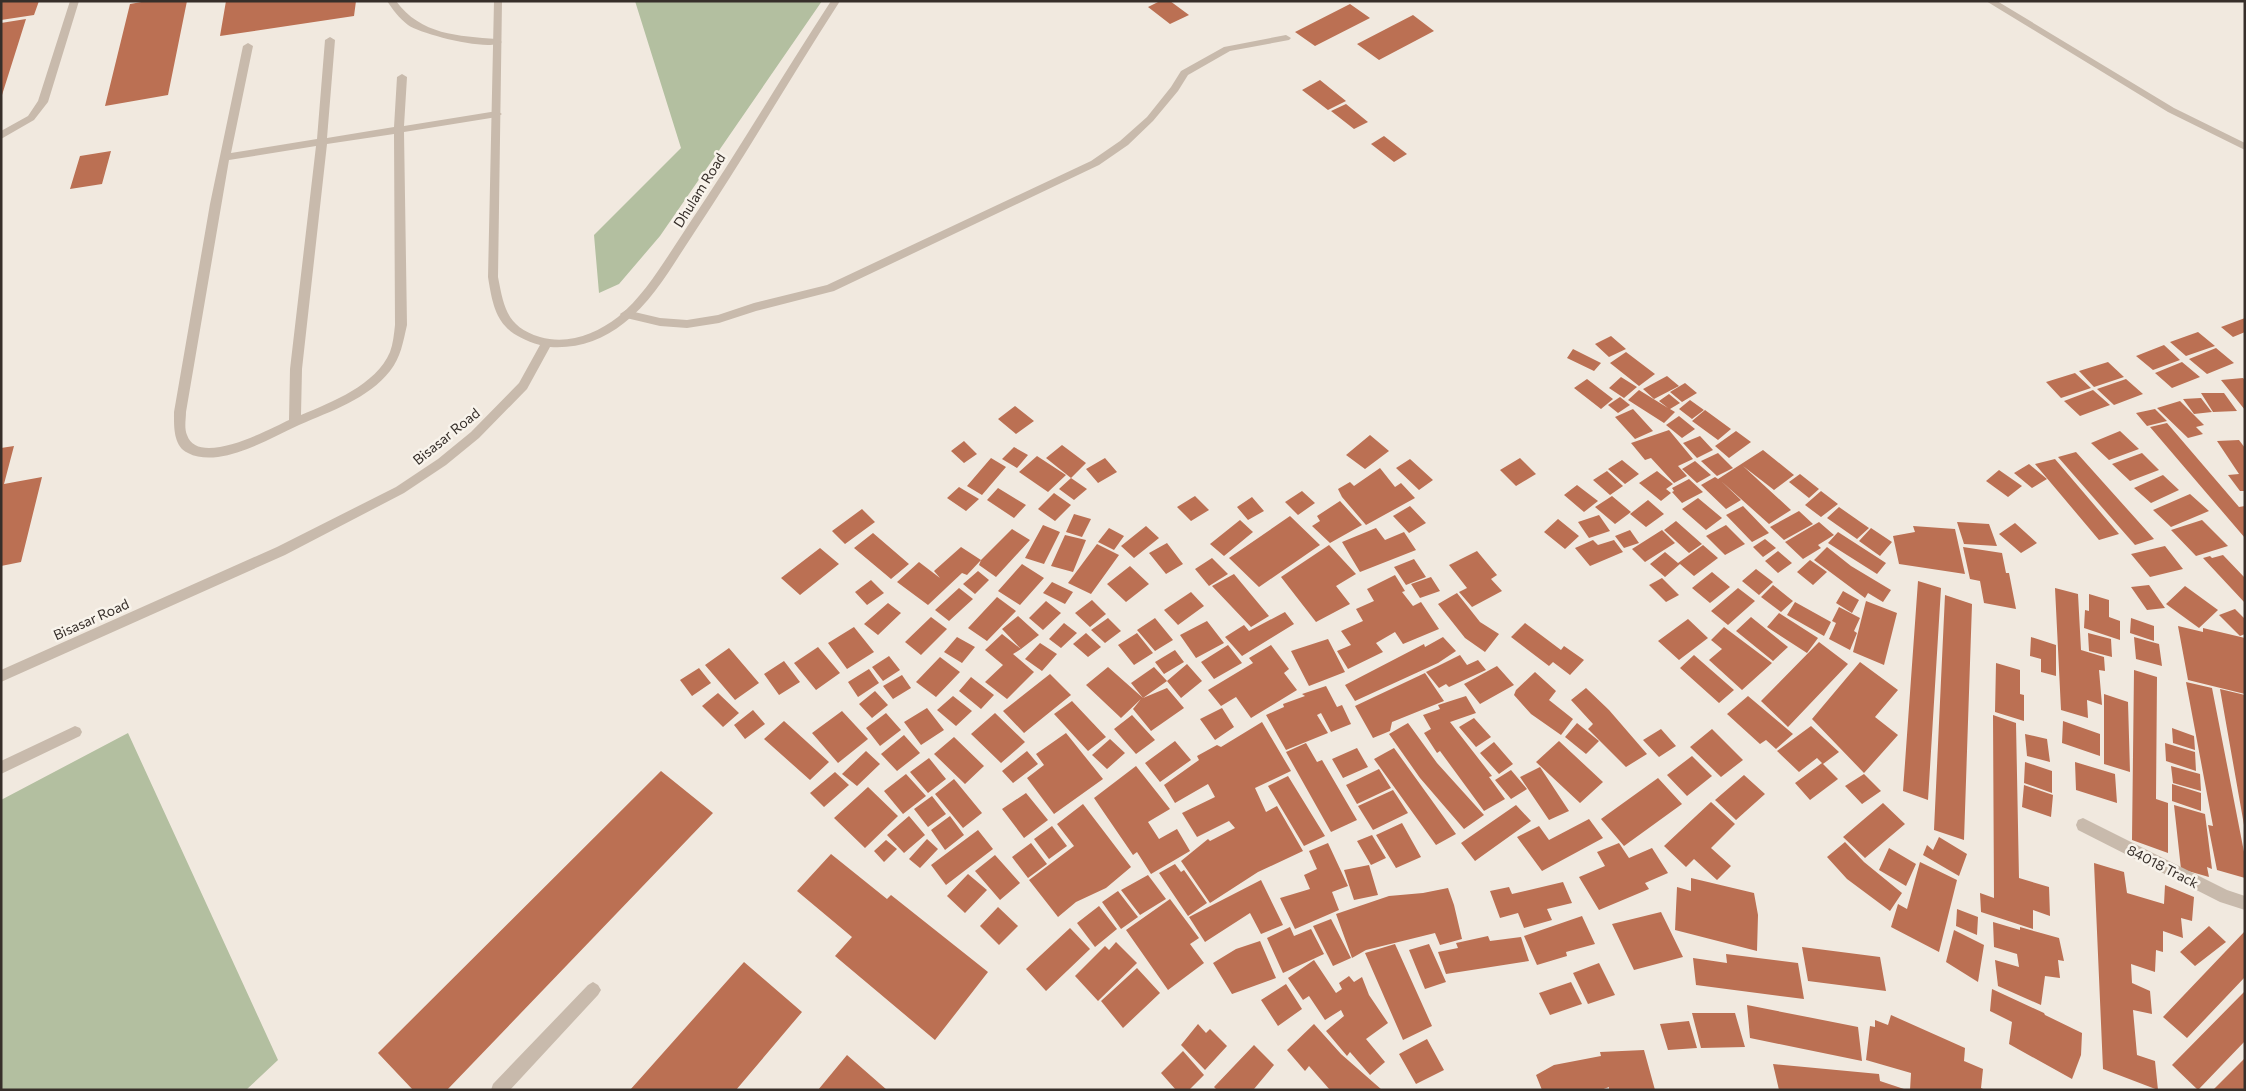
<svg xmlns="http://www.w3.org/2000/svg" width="2246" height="1091" viewBox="0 0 2246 1091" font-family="Commissioner,sans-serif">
<rect width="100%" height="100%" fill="#f1e9df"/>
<path fill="#b3bfa0" d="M 635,1 L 822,1 L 660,236 L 619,284 L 599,293 L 594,235 L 681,148 Z
M 128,733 L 278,1060 L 246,1090 L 1,1090 L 1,800 Z"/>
<path fill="#bb7053" d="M 1,1 L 39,1 L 34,15 L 1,20 Z
M 147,1 L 187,1 L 168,95 L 105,106 L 130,4 Z
M 226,1 L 356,1 L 354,16 L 220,36 Z
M 1160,1 L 1170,1 L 1189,15 L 1170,24 L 1148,7 Z
M 1350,4 L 1370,18 L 1315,46 L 1295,32 Z
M 1413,15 L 1434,31 L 1379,60 L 1357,44 Z
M 26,19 L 2,95 L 1,95 L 1,23 Z
M 1320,80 L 1346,101 L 1328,110 L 1302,90 Z
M 1346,104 L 1368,122 L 1354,129 L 1331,111 Z
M 1384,136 L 1407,154 L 1394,162 L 1371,144 Z
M 111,151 L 102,184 L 70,189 L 80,156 Z
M 2245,318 L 2245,332 L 2233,337 L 2221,327 Z
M 2198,332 L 2215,346 L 2186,356 L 2170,342 Z
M 1611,336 L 1626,349 L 1609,357 L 1595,344 Z
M 2164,345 L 2180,360 L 2153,370 L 2136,356 Z
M 2216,348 L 2234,363 L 2207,374 L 2189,359 Z
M 1573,349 L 1601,363 L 1594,371 L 1567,358 Z
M 1626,352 L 1655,374 L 1639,386 L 1610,363 Z
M 2108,362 L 2124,377 L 2094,387 L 2079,371 Z
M 2182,362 L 2200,377 L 2172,388 L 2155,373 Z
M 2075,373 L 2091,388 L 2061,398 L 2046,382 Z
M 1667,376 L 1679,386 L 1654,399 L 1643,389 Z
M 1621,377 L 1637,387 L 1624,398 L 1609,388 Z
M 2243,378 L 2245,380 L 2245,410 L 2221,380 Z
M 1587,379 L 1613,399 L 1601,409 L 1574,388 Z
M 2126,379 L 2143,394 L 2114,405 L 2097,389 Z
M 1685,383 L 1697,393 L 1682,402 L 1670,392 Z
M 1639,390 L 1668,408 L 1659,401 L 1669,394 L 1680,403 L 1670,409 L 1675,412 L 1664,423 L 1628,400 Z
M 2093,390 L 2110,405 L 2080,416 L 2064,401 Z
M 2201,393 L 2224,393 L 2237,411 L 2213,412 Z
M 1620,397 L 1630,405 L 1618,413 L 1608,405 Z
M 2201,398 L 2211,411 L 2212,412 L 2194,414 L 2183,399 Z
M 1690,400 L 1704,410 L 1692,419 L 1679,409 Z
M 2180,401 L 2204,425 L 2196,427 L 2203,434 L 2188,438 L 2157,408 Z
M 1015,406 L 1034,421 L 1016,434 L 998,419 Z
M 1633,409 L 1653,431 L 1635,439 L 1615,417 Z
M 2155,409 L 2167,421 L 2147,426 L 2136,413 Z
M 1705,410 L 1731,429 L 1718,440 L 1692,421 Z
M 1679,416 L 1695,429 L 1682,438 L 1666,425 Z
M 2167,423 L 2239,507 L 2245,506 L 2245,538 L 2150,427 Z
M 1669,430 L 1693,459 L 1678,466 L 1687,476 L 1674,483 L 1651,458 L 1645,460 L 1631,443 Z
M 1736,431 L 1751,442 L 1729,458 L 1715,446 Z
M 2120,431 L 2139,449 L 2109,460 L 2091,443 Z
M 1370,435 L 1389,451 L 1365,469 L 1346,455 Z
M 1700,436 L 1713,450 L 1697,458 L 1683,443 Z
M 2239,440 L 2245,448 L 2245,491 L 2240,491 L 2228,475 L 2239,474 L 2217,441 Z
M 964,441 L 977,454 L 964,463 L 951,451 Z
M 1062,445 L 1086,463 L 1071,478 L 1046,458 Z
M 14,446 L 4,484 L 42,477 L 21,562 L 1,566 L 1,448 Z
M 1014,447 L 1028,455 L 1017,468 L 1002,459 Z
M 1763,450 L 1794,475 L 1774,490 L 1743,466 L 1791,510 L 1769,524 L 1721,481 L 1741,500 L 1726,509 L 1701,485 L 1715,477 L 1718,479 Z
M 2076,452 L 2154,539 L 2135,545 L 2058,457 Z
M 1718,453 L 1733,468 L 1717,476 L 1701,461 Z
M 2142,453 L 2159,470 L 2130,481 L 2112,464 Z
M 1037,456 L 1066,475 L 1048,492 L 1019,472 Z
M 991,458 L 1006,467 L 982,495 L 967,486 Z
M 1105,458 L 1117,472 L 1098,483 L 1086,469 Z
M 1520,458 L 1536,474 L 1516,486 L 1500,470 Z
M 1410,459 L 1433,480 L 1419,490 L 1396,468 Z
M 2055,459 L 2119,534 L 2099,540 L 2035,464 Z
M 1622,460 L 1639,474 L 1625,484 L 1608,469 Z
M 1695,461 L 1711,475 L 1697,483 L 1682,469 Z
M 2029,464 L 2047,479 L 2032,488 L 2014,473 Z
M 1380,468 L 1395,487 L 1401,483 L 1415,498 L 1366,525 L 1342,497 L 1338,489 L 1350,482 L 1354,486 Z
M 1999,470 L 2022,486 L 2008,497 L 1986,481 Z
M 1607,471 L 1623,486 L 1610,495 L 1593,480 Z
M 1657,471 L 1673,484 L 1666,489 L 1671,493 L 1661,501 L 1639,483 Z
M 1800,474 L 1819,489 L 1809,498 L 1789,482 Z
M 2163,475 L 2179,490 L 2151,503 L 2134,488 Z
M 1071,478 L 1087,489 L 1074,500 L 1059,489 Z
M 1689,479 L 1703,492 L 1682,503 L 1672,492 L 1674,491 L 1672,488 Z
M 1577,485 L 1598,501 L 1584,512 L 1564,495 Z
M 959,487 L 979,499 L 966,511 L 947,498 Z
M 998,488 L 1026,505 L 1014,518 L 987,500 Z
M 1302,491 L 1315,503 L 1298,515 L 1285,502 Z
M 1821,491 L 1838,504 L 1821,517 L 1805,505 Z
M 1054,493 L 1071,505 L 1055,521 L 1038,509 Z
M 2190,494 L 2209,511 L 2171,527 L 2153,510 Z
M 1195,496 L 1209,510 L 1191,521 L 1177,507 Z
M 1612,496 L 1631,512 L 1615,524 L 1595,507 Z
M 1252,497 L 1264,511 L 1248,520 L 1237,507 Z
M 1698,498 L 1722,518 L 1706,530 L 1682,509 Z
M 1648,500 L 1664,514 L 1646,527 L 1630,514 Z
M 1340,501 L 1362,525 L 1330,543 L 1312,526 L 1320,521 L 1317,516 Z
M 1410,506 L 1426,523 L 1409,533 L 1393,516 Z
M 1743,506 L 1769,533 L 1752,542 L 1726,515 Z
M 1839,507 L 1869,528 L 1857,539 L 1827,518 Z
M 862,509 L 875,522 L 845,544 L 832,531 Z
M 1799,511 L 1813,524 L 1784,540 L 1770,527 Z
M 1074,514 L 1091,519 L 1082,537 L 1066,532 Z
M 1599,515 L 1610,531 L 1589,538 L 1578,522 Z
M 1290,516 L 1320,545 L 1259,587 L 1229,558 Z
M 1558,519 L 1579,536 L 1565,549 L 1544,532 Z
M 1240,520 L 1253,532 L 1224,556 L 1210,544 Z
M 2202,520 L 2228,546 L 2196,556 L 2171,530 Z
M 1676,521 L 1702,544 L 1689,553 L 1664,530 Z
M 1819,522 L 1834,535 L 1818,545 L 1821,548 L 1803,559 L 1785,542 Z
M 1957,522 L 1989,524 L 1997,546 L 1964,544 Z
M 2015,523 L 2037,543 L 2021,553 L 1999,534 Z
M 1043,525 L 1060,532 L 1044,564 L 1025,558 Z
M 1726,525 L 1745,544 L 1725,555 L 1706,536 Z
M 1146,526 L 1159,538 L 1134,558 L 1121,546 Z
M 1913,526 L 1955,529 L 1965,574 L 1899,564 L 1893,536 L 1915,532 Z
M 1109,528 L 1124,536 L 1114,550 L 1098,542 Z
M 1376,528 L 1385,540 L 1404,532 L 1416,550 L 1360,572 L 1342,542 Z
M 1871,528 L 1892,542 L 1880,556 L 1859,541 Z
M 1012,529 L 1030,540 L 996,577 L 979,565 L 981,560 L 967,575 L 962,573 L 928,605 L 897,582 L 919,562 L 940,578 L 934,571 L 961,547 L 981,560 Z
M 1630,530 L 1639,543 L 1624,548 L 1615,536 Z
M 1662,530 L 1675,543 L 1645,562 L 1632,549 Z
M 1838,532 L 1886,563 L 1877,574 L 1828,543 Z
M 873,533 L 909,564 L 891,579 L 854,548 Z
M 1065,535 L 1086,540 L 1073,572 L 1051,566 Z
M 1765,539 L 1776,548 L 1763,557 L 1753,547 Z
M 1593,540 L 1598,545 L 1614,540 L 1623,552 L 1590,566 L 1575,548 Z
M 1167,543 L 1183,564 L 1166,574 L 1149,553 Z
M 1097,544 L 1119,555 L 1091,594 L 1068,583 Z
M 1329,545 L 1356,574 L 1336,586 L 1350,604 L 1316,622 L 1281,577 Z
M 1703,545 L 1718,558 L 1694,576 L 1680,564 L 1665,577 L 1650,564 L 1665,552 L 1678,563 Z
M 2165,546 L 2183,569 L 2150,577 L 2131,554 Z
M 1827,547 L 1851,566 L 1891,590 L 1883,602 L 1868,593 L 1865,598 L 1814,560 Z
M 1963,547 L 2002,553 L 2006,573 L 2009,573 L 2016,609 L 1984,603 L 1980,581 L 1970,579 Z
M 820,548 L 839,564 L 800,595 L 781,578 Z
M 1477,551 L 1497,575 L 1491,579 L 1502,591 L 1472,607 L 1459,592 L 1467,588 L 1449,565 Z
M 1778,551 L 1792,563 L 1778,573 L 1765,561 Z
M 2223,555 L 2245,578 L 2245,603 L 2203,558 L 2210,556 L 2212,558 Z
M 1212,558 L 1228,574 L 1209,586 L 1195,569 Z
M 1414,559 L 1426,577 L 1406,585 L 1394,567 Z
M 1810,560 L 1827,572 L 1813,585 L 1797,572 Z
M 1022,564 L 1044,578 L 1020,605 L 998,591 Z
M 1130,566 L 1149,584 L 1126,602 L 1107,584 Z
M 1756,569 L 1773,582 L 1759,595 L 1742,581 Z
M 978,571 L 989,580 L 975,594 L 963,584 Z
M 1712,572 L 1730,587 L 1710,603 L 1692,588 Z
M 1234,574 L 1269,616 L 1251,627 L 1212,586 Z
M 1395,575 L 1405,591 L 1402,592 L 1413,606 L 1421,602 L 1439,629 L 1403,644 L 1395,632 L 1376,643 L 1383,652 L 1348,669 L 1337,651 L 1351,645 L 1341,631 L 1363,621 L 1356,609 L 1374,601 L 1367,589 Z
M 1431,577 L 1440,591 L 1420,598 L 1411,584 Z
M 1662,578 L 1679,595 L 1666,602 L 1649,585 Z
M 871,580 L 884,593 L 867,605 L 855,592 Z
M 1918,581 L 1941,588 L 1928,800 L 1903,791 Z
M 1052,582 L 1073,592 L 1065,604 L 1043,593 Z
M 1773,585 L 1793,601 L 1781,612 L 1761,597 Z
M 2149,585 L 2165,608 L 2147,610 L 2131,587 Z
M 2185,586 L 2218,610 L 2199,628 L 2166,604 Z
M 959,588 L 973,599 L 949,621 L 935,610 Z
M 1738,588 L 1755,601 L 1728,625 L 1711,611 Z
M 2055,588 L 2078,594 L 2081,650 L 2104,657 L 2105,671 L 2099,670 L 2102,705 L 2087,700 L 2088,718 L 2061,710 Z
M 1843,591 L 1859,600 L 1852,613 L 1836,603 Z
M 1191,592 L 1204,606 L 1178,625 L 1164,610 Z
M 1457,593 L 1480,622 L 1499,634 L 1485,652 L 1465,638 L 1438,604 Z
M 2089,594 L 2109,600 L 2109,617 L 2120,621 L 2120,640 L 2084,628 L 2085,610 L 2089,611 Z
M 1945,595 L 1972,604 L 1964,840 L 1934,830 Z
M 997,597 L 1016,611 L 987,641 L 968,628 Z
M 1092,600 L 1106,614 L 1090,627 L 1075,613 Z
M 1046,601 L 1061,613 L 1043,630 L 1029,618 Z
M 1866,601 L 1897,613 L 1884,665 L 1853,652 Z
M 1795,602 L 1831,622 L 1824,636 L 1787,615 Z
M 888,603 L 901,613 L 878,635 L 864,624 Z
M 1839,607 L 1860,618 L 1854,631 L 1857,633 L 1850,650 L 1829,639 L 1836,623 L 1832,621 Z
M 2235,609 L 2245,619 L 2245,634 L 2240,636 L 2219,615 Z
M 1285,612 L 1294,624 L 1242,656 L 1225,637 L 1244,625 L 1249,631 Z
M 1779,613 L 1818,638 L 1807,653 L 1767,627 Z
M 1018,616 L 1039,635 L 1021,649 L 1002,629 Z
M 931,617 L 947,629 L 921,655 L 905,642 Z
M 1751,617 L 1788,647 L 1773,661 L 1736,631 Z
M 1108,618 L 1121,631 L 1105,643 L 1091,630 Z
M 1155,618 L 1173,640 L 1155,651 L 1137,630 Z
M 2131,618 L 2154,626 L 2154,641 L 2130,633 Z
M 1688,619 L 1708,638 L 1679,660 L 1658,641 Z
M 1207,621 L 1224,643 L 1196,658 L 1180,635 Z
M 1064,623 L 1077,633 L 1061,648 L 1049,639 Z
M 1525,623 L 1561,650 L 1564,646 L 1584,660 L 1570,675 L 1553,662 L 1549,666 L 1511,637 Z
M 2178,626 L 2203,632 L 2203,628 L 2245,638 L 2245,694 L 2188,680 Z
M 854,627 L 874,652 L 847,669 L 828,643 Z
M 1724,627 L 1772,663 L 1742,690 L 1709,660 L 1722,649 L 1711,640 Z
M 1086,633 L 1101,647 L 1088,657 L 1073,644 Z
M 1137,633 L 1153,653 L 1134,665 L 1118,645 Z
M 2088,633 L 2111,639 L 2112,657 L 2089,651 Z
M 1002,634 L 1021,649 L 1013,654 L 1034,672 L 1007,699 L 985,682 L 1003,665 L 985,650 Z
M 957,637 L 975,647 L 962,663 L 944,652 Z
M 1443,637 L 1456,651 L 1438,663 L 1355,701 L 1345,685 L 1424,644 L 1425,647 Z
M 2031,637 L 2056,645 L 2056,676 L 2041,672 L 2041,659 L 2030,656 Z
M 2134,637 L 2159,644 L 2162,666 L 2136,659 Z
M 1328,639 L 1345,672 L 1309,686 L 1291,651 Z
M 1819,642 L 1848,664 L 1788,727 L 1761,701 Z
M 1040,643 L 1057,654 L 1042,671 L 1025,659 Z
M 1228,645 L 1242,663 L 1214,679 L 1201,662 Z
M 1271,645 L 1289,669 L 1284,673 L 1297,690 L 1251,718 L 1236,697 L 1221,706 L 1208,690 L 1253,663 L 1249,658 Z
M 818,647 L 840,673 L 816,690 L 794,663 Z
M 729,648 L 759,683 L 735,700 L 705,665 Z
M 1175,650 L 1184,662 L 1164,674 L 1155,662 Z
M 1460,655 L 1467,665 L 1478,660 L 1486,670 L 1449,687 L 1446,684 L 1439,688 L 1426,672 Z
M 1694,655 L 1734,690 L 1719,703 L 1680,668 Z
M 889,656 L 900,670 L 883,681 L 872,667 Z
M 940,657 L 960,672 L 936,697 L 916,682 Z
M 784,661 L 800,682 L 779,695 L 764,674 Z
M 1860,662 L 1898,690 L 1875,717 L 1898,735 L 1864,773 L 1812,719 Z
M 1996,663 L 2020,670 L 2020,694 L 2024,695 L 2024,721 L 1995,712 Z
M 1187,664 L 1202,681 L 1181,698 L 1167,681 Z
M 1497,666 L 1514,685 L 1480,704 L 1464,684 Z
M 1108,667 L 1143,698 L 1167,688 L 1184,708 L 1151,731 L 1133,709 L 1141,699 L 1121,718 L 1086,685 Z
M 1154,667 L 1167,681 L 1143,698 L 1131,683 Z
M 699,668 L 711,683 L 692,696 L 680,680 Z
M 869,669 L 879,683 L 858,697 L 848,682 Z
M 2134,670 L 2157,677 L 2156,799 L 2168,803 L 2168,853 L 2132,840 Z
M 1535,672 L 1556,691 L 1549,700 L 1573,719 L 1561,735 L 1531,714 L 1514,695 L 1516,690 Z
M 1425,673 L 1444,701 L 1392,722 L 1390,731 L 1373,738 L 1355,706 Z
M 1050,674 L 1071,695 L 1024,733 L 1003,711 Z
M 902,675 L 911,688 L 893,699 L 883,686 Z
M 971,677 L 994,695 L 981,709 L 959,691 Z
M 2186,682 L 2212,688 L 2245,857 L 2245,878 L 2217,870 L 2208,825 L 2213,826 Z
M 1326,686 L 1337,707 L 1342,705 L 1351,724 L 1331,732 L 1321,713 L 1317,715 L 1328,733 L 1286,750 L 1266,715 L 1284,707 L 1283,704 L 1305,696 L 1302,694 Z
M 1586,688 L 1609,710 L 1647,754 L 1626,767 L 1588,729 L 1593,724 L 1571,700 Z
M 2220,689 L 2245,695 L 2245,825 L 2244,825 Z
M 875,691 L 888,705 L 872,718 L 859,704 Z
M 718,693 L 739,713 L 723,727 L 702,706 Z
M 2104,694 L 2128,702 L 2130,772 L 2104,764 Z
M 953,696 L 972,711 L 956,726 L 937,710 Z
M 1466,696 L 1476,713 L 1450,722 L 1492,776 L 1489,777 L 1505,799 L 1484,811 L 1440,751 L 1437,753 L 1424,733 L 1431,729 L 1423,715 L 1440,709 L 1438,705 Z
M 1748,696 L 1793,734 L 1776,749 L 1766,740 L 1760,744 L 1727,714 Z
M 1072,701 L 1106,737 L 1088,751 L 1054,714 Z
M 927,708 L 944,730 L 921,745 L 904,722 Z
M 1222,708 L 1234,727 L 1215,740 L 1200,719 Z
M 753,710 L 765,724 L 745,739 L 734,725 Z
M 842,711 L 868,739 L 838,763 L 812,733 Z
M 886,713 L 901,730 L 880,746 L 866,728 Z
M 995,713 L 1025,742 L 1001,763 L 971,734 Z
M 1132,715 L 1155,740 L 1136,754 L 1114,729 Z
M 1993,715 L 2016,723 L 2019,878 L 2049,887 L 2050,916 L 2033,910 L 2033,929 L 1981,912 L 1980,893 L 1994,898 Z
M 1474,718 L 1491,737 L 1476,747 L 1459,727 Z
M 784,721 L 829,762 L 810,780 L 764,739 Z
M 2063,721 L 2100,734 L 2100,756 L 2062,743 Z
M 1262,722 L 1291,771 L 1255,788 L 1266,812 L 1277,806 L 1303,851 L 1258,872 L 1210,903 L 1181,861 L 1208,839 L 1210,841 L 1235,828 L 1229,821 L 1197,837 L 1182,813 L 1215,797 L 1208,784 L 1175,803 L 1164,785 L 1199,760 L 1197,756 L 1217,745 L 1221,747 Z
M 1408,723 L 1437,763 L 1484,815 L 1464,829 L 1420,778 L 1389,734 Z
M 1577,723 L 1599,741 L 1586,754 L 1565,737 Z
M 1811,726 L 1839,752 L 1823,764 L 1817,758 L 1799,772 L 1777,751 Z
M 2172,728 L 2194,736 L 2195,750 L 2173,743 Z
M 1661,729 L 1676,746 L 1659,757 L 1643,740 Z
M 1712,729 L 1743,760 L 1721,777 L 1690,747 Z
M 1066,733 L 1103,779 L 1054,814 L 1027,778 L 1044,765 L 1036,754 Z
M 2025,734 L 2047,739 L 2050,762 L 2027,756 Z
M 904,735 L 920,753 L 897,771 L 881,754 Z
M 954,737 L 984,766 L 965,784 L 934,754 Z
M 1110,739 L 1125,753 L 1107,769 L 1092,755 Z
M 1175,741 L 1191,760 L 1160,782 L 1145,763 Z
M 1559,741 L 1603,782 L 1580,803 L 1536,762 Z
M 1494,742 L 1513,764 L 1499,774 L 1480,753 Z
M 1306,743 L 1317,762 L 1322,760 L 1357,820 L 1331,832 L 1286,752 Z
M 2165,743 L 2195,752 L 2196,771 L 2166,761 Z
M 1357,748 L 1368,767 L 1343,778 L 1332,759 Z
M 1394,748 L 1456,834 L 1436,845 L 1374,759 Z
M 866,751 L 880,764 L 857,786 L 842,774 Z
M 1027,751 L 1038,764 L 1013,783 L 1002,771 Z
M 1692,756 L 1712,776 L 1687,796 L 1667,775 Z
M 929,758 L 946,779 L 928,793 L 910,772 Z
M 2025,762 L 2052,771 L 2052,793 L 2024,783 Z
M 2075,762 L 2115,774 L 2117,803 L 2076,790 Z
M 1822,763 L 1838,779 L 1810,800 L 1795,783 Z
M 1136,766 L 1170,809 L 1148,822 L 1159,839 L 1177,829 L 1190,851 L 1151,874 L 1137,852 L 1133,855 L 1094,798 Z
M 2171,766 L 2200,774 L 2201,791 L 2173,783 Z
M 1540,767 L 1569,811 L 1549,820 L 1520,777 Z
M 1379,769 L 1391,788 L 1357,804 L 1346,785 Z
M 1511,770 L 1527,789 L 1511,799 L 1495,780 Z
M 661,771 L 713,813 L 447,1090 L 413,1090 L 378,1053 Z
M 835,772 L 849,785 L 824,807 L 810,793 Z
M 906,774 L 926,796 L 903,814 L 884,791 Z
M 1864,774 L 1881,791 L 1862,804 L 1845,786 Z
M 1744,775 L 1765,794 L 1736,820 L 1715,800 Z
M 1288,776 L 1325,836 L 1304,846 L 1268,786 Z
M 1658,778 L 1682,804 L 1624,846 L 1601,819 Z
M 954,779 L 982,813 L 963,828 L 935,794 Z
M 2172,784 L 2201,793 L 2201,811 L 2172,801 Z
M 2024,785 L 2053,795 L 2051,817 L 2022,807 Z
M 868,787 L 898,816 L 865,848 L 834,818 Z
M 1393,790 L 1408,813 L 1373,830 L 1358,806 Z
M 1026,793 L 1048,820 L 1024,838 L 1002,809 Z
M 932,796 L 946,814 L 928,827 L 914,809 Z
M 1711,802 L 1735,824 L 1711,848 L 1731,866 L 1717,880 L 1694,859 L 1686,867 L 1664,846 Z
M 1883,803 L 1905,824 L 1865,858 L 1843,837 Z
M 1083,804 L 1131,867 L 1106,888 L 1076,902 L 1058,917 L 1029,880 L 1074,846 L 1057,824 Z
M 1516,805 L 1531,821 L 1475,861 L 1461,843 Z
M 2174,805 L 2205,814 L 2212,869 L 2207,867 L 2209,877 L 2181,869 Z
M 909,816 L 925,835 L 904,853 L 887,835 Z
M 950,816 L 964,835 L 945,850 L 931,830 Z
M 1589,819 L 1603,838 L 1542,871 L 1517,837 L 1539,826 L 1549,840 Z
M 1402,823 L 1421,857 L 1396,868 L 1376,835 Z
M 1052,826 L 1067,846 L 1049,859 L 1034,839 Z
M 978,830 L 993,849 L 946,885 L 931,865 Z
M 1372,835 L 1386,858 L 1371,865 L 1357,841 Z
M 1939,837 L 1967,854 L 1959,876 L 1923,855 L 1927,845 L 1933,850 Z
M 927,839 L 938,849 L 920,868 L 909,859 Z
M 886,840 L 897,849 L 884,862 L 874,851 Z
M 1845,842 L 1864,862 L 1902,893 L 1890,911 L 1847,879 L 1827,857 Z
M 1031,843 L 1047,864 L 1028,878 L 1012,857 Z
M 1328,843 L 1348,886 L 1332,892 L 1339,910 L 1295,929 L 1280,898 L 1310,889 L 1304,875 L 1317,869 L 1309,851 Z
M 1619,843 L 1629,858 L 1652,848 L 1668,873 L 1645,883 L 1649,889 L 1599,910 L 1579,877 L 1605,866 L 1597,852 Z
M 1889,848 L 1916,864 L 1906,886 L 1879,870 Z
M 831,854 L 887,899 L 891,895 L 988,972 L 935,1040 L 835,956 L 852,937 L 797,891 Z
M 995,855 L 1020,883 L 1000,900 L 975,871 Z
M 1920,862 L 1957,880 L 1939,952 L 1891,927 L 1898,904 L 1907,909 Z
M 2094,863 L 2124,872 L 2127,893 L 2164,904 L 2165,885 L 2194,897 L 2192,921 L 2181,918 L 2183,938 L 2163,931 L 2163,952 L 2156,950 L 2155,972 L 2131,964 L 2132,983 L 2150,991 L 2152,1014 L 2133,1010 L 2137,1055 L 2155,1061 L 2158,1090 L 2103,1069 Z
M 1175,864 L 1181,872 L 1184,870 L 1207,903 L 1188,916 L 1159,873 Z
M 1369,865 L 1378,895 L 1354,900 L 1344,870 Z
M 968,874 L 987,890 L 965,913 L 947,896 Z
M 1148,875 L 1166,899 L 1140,915 L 1121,890 Z
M 1691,878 L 1754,893 L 1758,915 L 1757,951 L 1675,930 L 1677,887 L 1691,891 Z
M 1261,880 L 1283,925 L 1261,934 L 1250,913 L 1205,942 L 1189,917 Z
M 1563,882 L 1572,903 L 1547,909 L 1552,920 L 1524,928 L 1518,913 L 1500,918 L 1490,891 L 1509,887 L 1512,894 Z
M 1448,888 L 1454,905 L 1462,939 L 1440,945 L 1435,933 L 1366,950 L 1352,958 L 1336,914 L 1389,896 L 1423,893 Z
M 1118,891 L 1138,917 L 1121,929 L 1102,902 Z
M 1170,899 L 1199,938 L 1190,944 L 1204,963 L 1168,990 L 1126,930 Z
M 1099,906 L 1117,929 L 1095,947 L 1077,923 Z
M 998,907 L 1018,926 L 999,945 L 980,926 Z
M 1957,909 L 1978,917 L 1977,935 L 1956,926 Z
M 1661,912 L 1683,957 L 1634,970 L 1612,924 Z
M 1582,916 L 1595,944 L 1566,952 L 1567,956 L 1537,965 L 1524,936 Z
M 1331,919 L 1351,958 L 1333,966 L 1313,926 Z
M 1993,922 L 2020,930 L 2020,927 L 2059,938 L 2064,961 L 2058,960 L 2060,978 L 2045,976 L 2041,1005 L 1998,986 L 1995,960 L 2019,967 L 2017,954 L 1994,947 Z
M 2209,926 L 2226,942 L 2195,966 L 2180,952 Z
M 1290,927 L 1294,936 L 1311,929 L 1324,954 L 1283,973 L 1267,938 Z
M 1070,928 L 1090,949 L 1046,991 L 1026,969 Z
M 1954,930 L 1984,945 L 1978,982 L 1946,962 Z
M 2245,931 L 2245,977 L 2187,1038 L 2163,1017 Z
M 1488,936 L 1490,941 L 1521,937 L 1529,961 L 1446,974 L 1438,952 L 1458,948 L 1456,943 Z
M 1260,941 L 1276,978 L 1232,994 L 1213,963 L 1236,949 Z
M 1116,942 L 1137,963 L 1098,1001 L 1075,976 L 1105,946 L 1109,950 Z
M 1395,944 L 1432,1026 L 1403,1040 L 1365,953 Z
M 1429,944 L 1446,982 L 1425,989 L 1409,950 Z
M 1802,947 L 1880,957 L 1886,991 L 1808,981 Z
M 1726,954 L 1798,963 L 1804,999 L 1696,985 L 1693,958 L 1727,963 Z
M 1314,960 L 1336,993 L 1342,989 L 1339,983 L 1349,976 L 1354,982 L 1362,977 L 1369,995 L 1388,1023 L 1366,1039 L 1385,1062 L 1370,1075 L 1350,1052 L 1347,1056 L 1326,1031 L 1344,1016 L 1341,1010 L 1325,1020 L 1309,996 L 1303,1000 L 1288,978 Z
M 744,962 L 802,1012 L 736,1090 L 630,1090 Z
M 1599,963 L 1615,995 L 1588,1004 L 1573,973 Z
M 1137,968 L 1160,993 L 1123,1028 L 1101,1001 Z
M 1571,982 L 1582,1004 L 1550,1015 L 1539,993 Z
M 1286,984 L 1302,1009 L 1278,1026 L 1261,1000 Z
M 1992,989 L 2044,1013 L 2045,1015 L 2082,1033 L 2081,1055 L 2072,1079 L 2009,1044 L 2012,1022 L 1990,1011 Z
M 2245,991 L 2245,1041 L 2198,1090 L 2172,1065 Z
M 1747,1005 L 1858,1027 L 1862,1061 L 1750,1038 Z
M 1692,1013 L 1735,1013 L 1745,1047 L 1701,1048 Z
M 1891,1015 L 1965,1048 L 1964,1061 L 1983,1069 L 1981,1088 L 1985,1090 L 1910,1090 L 1911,1073 L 1866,1060 L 1870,1026 L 1875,1027 L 1875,1020 L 1888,1025 Z
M 1689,1021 L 1697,1048 L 1668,1050 L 1660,1024 Z
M 1198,1024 L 1206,1033 L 1210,1029 L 1227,1046 L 1205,1070 L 1181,1045 Z
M 1314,1024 L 1341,1054 L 1382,1090 L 1330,1090 L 1309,1066 L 1305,1071 L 1287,1050 Z
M 1427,1039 L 1444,1070 L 1416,1084 L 1399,1054 Z
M 1254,1045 L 1274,1065 L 1254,1089 L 1255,1090 L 1217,1090 L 1214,1087 Z
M 1644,1050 L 1655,1090 L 1609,1090 L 1609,1087 L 1601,1090 L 1542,1090 L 1536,1075 L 1554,1065 L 1601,1056 L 1600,1052 Z
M 1183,1051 L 1204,1075 L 1189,1090 L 1176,1090 L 1161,1073 Z
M 847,1055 L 887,1090 L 818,1090 Z
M 2245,1058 L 2245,1090 L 2213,1090 Z
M 1773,1064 L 1879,1074 L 1880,1081 L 1907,1090 L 1779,1090 Z"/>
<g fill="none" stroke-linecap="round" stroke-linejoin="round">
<path fill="#c8baac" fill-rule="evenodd" d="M 70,1 L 79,1 L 48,102 L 34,120 L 1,139 L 1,131 L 28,116 L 38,101 Z
M 387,1 L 396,1 C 421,35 458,36 497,39 L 502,42 C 489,52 421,34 408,25 C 399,18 393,10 387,1 Z
M 1986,1 L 1997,1 L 2174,108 L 2245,143 L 2245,150 L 2168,112 Z
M 1286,35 L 1291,38 L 1289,40 L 1230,51 L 1188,75 L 1178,91 L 1153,121 L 1128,145 L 1099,165 L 834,291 L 756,311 L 719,323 L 687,328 L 660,326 L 622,317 L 620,314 L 626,310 L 660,318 L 687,320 L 718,315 L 754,303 L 827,285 L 1091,161 L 1120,141 L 1147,117 L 1171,87 L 1181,71 L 1224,47 Z
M 330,37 L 335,40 L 327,138 L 394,127 L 397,77 L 402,74 L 407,77 L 404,126 L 497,111 L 502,114 L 497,117 L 404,132 L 407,325 C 403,342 401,357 390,371 C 368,399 331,411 299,425 C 273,437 246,453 218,457 C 208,458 197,458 188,453 C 173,446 174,426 174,412 L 210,204 L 243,46 L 248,43 L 253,46 L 231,153 L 317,139 L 325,40 ZM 394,134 L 395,325 C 394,334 393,344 390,352 C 376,385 332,402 301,415 L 302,369 L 327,144 ZM 316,146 L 290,369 L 289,420 C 270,429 198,468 187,435 C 184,428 186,419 186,412 L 229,160 Z
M 75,726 L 80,728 L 82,732 L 80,736 L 1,774 L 1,761 Z
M 593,982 L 598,985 L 601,990 L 598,995 L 510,1090 L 491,1090 L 493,1084 L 588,985 Z"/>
<path fill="#c8baac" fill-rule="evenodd" d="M 494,1 L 502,1 L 498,277 C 504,308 507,327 540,337 C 568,345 596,334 618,317 C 647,293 666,258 687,227 C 737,153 782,76 831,1 L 840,1 C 790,78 745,157 694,233 C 673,264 654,300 624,323 C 603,340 577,349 550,347 L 527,389 L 479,438 L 446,465 L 404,493 L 285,555 L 1,682 L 1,670 L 277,547 L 396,487 L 438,459 L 471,432 L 519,383 L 540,345 C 500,333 494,316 488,277 Z
M 2083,818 L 2227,890 L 2245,896 L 2245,910 L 2220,902 L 2078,830 L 2076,825 L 2078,820 Z"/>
</g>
<g text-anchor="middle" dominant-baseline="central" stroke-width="5" stroke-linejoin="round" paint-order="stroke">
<g font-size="14" fill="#372f2a" stroke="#f8f3eb">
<text transform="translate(699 190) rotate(-58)">Dhulam Road</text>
<text transform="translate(446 436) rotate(-39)">Bisasar Road</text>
<text transform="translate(91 619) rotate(-24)">Bisasar Road</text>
<text transform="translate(2163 866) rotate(27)">84018 Track</text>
</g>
</g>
<rect width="2246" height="1091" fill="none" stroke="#372f2a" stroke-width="5"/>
</svg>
